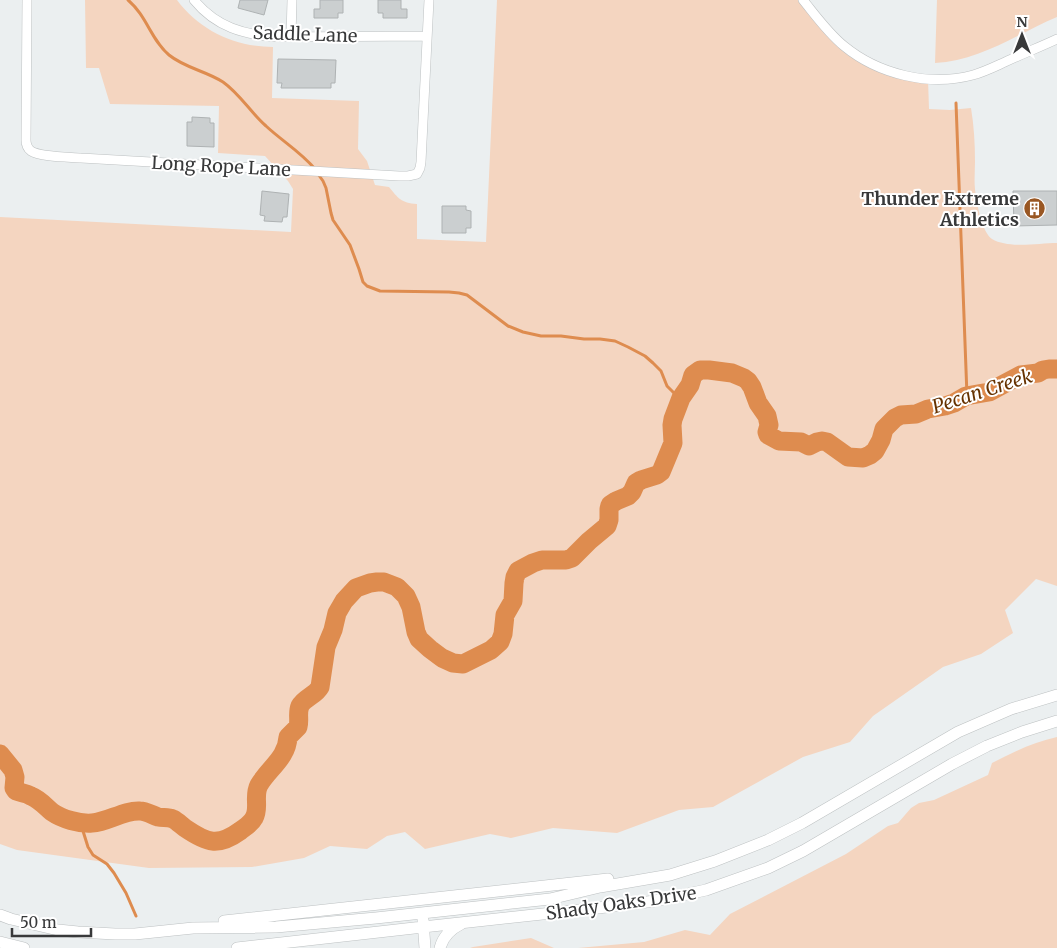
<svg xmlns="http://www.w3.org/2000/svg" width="1057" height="948" viewBox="0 0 1057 948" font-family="Merriweather,serif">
<rect width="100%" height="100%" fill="#ebeff0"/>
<path fill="#f4d5c0" d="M 85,0 L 177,0 C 199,30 235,47 273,47 L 272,98 L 359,101 L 358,149 L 367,161 L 375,185 L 389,187 C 398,198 401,203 417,204 L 417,239 L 486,242 L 497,0 L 803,0 L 830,33 L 866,61 L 928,79 L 929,109 L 950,110 L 971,108 C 974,126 975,144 975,162 C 975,171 974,180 975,189 C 976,200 982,233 992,239 C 1009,249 1038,243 1057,243 L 1057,586 L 1036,579 L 1005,610 L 1013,633 L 981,654 L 943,667 L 873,716 L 850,742 L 803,757 L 713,807 L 679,810 L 617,833 L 553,828 L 511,838 L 490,834 L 425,849 L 405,832 L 387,836 L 367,849 L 330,846 L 304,858 L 252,867 L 149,868 L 17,850 L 0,844 L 0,217 L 291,232 L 293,189 L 288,181 L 265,156 L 218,153 L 219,106 L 110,104 L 99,68 L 86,68 Z
M 937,0 L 1057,0 L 1057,17 C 1017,34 980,61 935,63 Z
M 1057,737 L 1057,948 L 578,948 L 644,942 L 685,930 L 710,935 L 730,914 L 846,854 L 888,826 L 898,823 L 911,808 L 919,803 L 934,800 L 988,775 L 992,763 C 1013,752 1034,742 1057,737 Z
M 531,938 L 554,948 L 470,948 L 473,947 Z"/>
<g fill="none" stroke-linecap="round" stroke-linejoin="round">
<path stroke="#de8c4f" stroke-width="3" d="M 128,0 C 147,16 151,40 169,55 C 185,68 206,71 223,82 C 240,94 251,113 266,126 C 282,141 301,152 315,169
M 956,103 L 967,396
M 318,174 L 323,181 L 326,188 L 331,213 L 333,220 L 350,245 L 359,269 L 363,282 L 367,286 L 380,291 L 449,292 L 459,293 L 467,295 L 508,326 L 523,332 L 541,336 L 561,336 L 584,339 L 600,339 L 615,341 L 628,347 L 645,356 L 653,363 L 661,371 L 667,386 L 674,393 L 681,398
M 84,823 L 83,831 L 88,847 L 93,855 L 107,864 L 114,873 L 126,893 L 136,916"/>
<path stroke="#de8c4f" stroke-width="19" d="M 0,754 L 13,770 L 15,777 L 14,788 L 16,791 C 21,793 26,793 31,796 C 39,799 45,806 52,812 C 62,819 79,824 92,823 C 108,822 124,810 140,811 C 146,811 152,815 158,817 C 163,818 168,817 173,819 C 177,821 181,825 185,828 C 207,843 218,847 240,831 C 245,827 251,824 254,818 C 260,808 253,796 259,785 C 269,768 287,758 288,737 L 298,727 C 300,720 297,713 300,706 C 304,698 316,695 320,687 L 326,647 L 333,630 L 337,613 L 344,601 L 356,588 L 370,583 L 377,582 L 384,582 L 397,587 L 406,596 L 411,607 L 416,632 L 419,639 L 430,649 L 442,658 L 453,663 L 463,664 L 491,650 L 500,642 L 503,634 L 505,615 L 513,601 L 514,583 L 515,577 L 518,571 L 533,563 L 542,560 L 566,560 L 572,558 L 589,541 L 607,526 L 609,520 L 609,509 L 610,505 L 616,501 L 628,496 L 632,492 L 636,483 L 641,480 L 657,475 L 661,472 L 673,443 L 672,425 L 673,419 L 681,398 L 690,385 L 693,375 L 700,370 L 709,370 L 732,373 L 744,378 L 748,381 L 752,387 L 758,403 L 767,416 L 769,425 L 767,432 L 768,435 L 779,441 L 801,442 L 809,446 L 817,442 L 822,441 L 827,442 L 848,457 L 863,458 L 870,455 L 875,451 L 881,440 L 884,429 L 895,418 L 901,415 L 916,414 L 928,409 L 945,406 L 954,403 L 966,396 L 989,392 L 1021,375 L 1038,373 L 1043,370 L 1049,369 L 1057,369"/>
</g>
<path fill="#cbcfd0" stroke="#aeb2b3" d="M 240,0 L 268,0 L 264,15 L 238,8 Z
M 320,0 L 343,0 L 343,13 L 338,13 L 338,18 L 314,18 L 314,9 L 320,9 Z
M 378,0 L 401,0 L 401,9 L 407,9 L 407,18 L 383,18 L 383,13 L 378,13 Z
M 278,59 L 336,60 L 335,83 L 331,83 L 331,88 L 281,88 L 282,83 L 277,83 Z
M 192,117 L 210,118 L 210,123 L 214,123 L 214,147 L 187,146 L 187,122 L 192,122 Z
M 262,191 L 289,194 L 287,217 L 283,217 L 282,222 L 264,221 L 265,216 L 260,215 Z
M 1013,191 L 1057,191 L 1057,225 L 1014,226 Z
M 442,206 L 466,206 L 466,210 L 471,211 L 471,228 L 466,228 L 466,233 L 442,233 Z"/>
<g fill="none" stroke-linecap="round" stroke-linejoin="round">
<defs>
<path id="street" d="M 27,0 L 26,140 C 26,145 27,148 31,151 C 40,157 69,157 81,158 L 399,176 L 408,176 L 417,174 L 420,168 L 421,162 L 429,0
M 194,0 C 216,27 244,35 278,37 L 427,36
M 803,0 C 816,16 828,33 844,46 C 878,74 929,87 973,75 C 984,72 994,67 1005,62 C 1022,54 1040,47 1057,39
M 291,37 L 292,0"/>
<path id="secondary" d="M 0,915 L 11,919 L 58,930 L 78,932 L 115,934 L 135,934 L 193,928 L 276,927 L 376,918 L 550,899 L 600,887 L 670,875 L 715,861 L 768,840 L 802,823 L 958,732 L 1011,709 L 1057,695
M 423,920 L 425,948
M 224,921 L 608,879
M 0,942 L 24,948
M 237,948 L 423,927 L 598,908 L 655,901 L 706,890 L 768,868 L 803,851 L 952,764 L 987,746 L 1022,732 L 1057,721
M 440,948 C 443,936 451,929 461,924"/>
</defs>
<use href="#street" stroke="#bdc1c2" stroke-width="10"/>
<use href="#secondary" stroke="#bdc1c2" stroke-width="12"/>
<use href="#street" stroke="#fff" stroke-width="9"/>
<use href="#secondary" stroke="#fff" stroke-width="11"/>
</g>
<defs>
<symbol id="building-disc" viewBox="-11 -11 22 22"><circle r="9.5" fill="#995723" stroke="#fff"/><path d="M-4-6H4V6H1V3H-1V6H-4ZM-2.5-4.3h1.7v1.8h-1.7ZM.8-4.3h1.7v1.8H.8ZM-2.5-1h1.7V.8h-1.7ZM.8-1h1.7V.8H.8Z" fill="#fff"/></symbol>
</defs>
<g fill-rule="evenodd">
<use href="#building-disc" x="1022" y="196" width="25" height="25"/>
</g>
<g text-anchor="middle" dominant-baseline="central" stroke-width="4" stroke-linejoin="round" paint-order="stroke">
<g font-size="18" fill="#38393a" stroke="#fff">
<text transform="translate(305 34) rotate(2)">Saddle Lane</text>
<text transform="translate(221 166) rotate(3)">Long Rope Lane</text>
<text transform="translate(621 903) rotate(-8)">Shady Oaks Drive</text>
</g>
<g font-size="18" font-weight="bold" fill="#38393a" stroke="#fff" text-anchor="end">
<text x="1019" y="198">Thunder Extreme<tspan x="1019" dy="21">Athletics</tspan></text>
</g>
<g font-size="19" font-style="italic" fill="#663200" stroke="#fff">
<text transform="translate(982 391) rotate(-18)">Pecan Creek</text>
</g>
</g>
<g transform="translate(1022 35)" stroke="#ffffff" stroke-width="4" paint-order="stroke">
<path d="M0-4L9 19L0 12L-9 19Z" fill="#38393a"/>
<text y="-8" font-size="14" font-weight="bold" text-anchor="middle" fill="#38393a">N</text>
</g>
<path d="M12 928v8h79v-8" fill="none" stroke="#38393a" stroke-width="2.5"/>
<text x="20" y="928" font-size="15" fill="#38393a" stroke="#ffffff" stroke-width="4" paint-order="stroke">50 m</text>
</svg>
